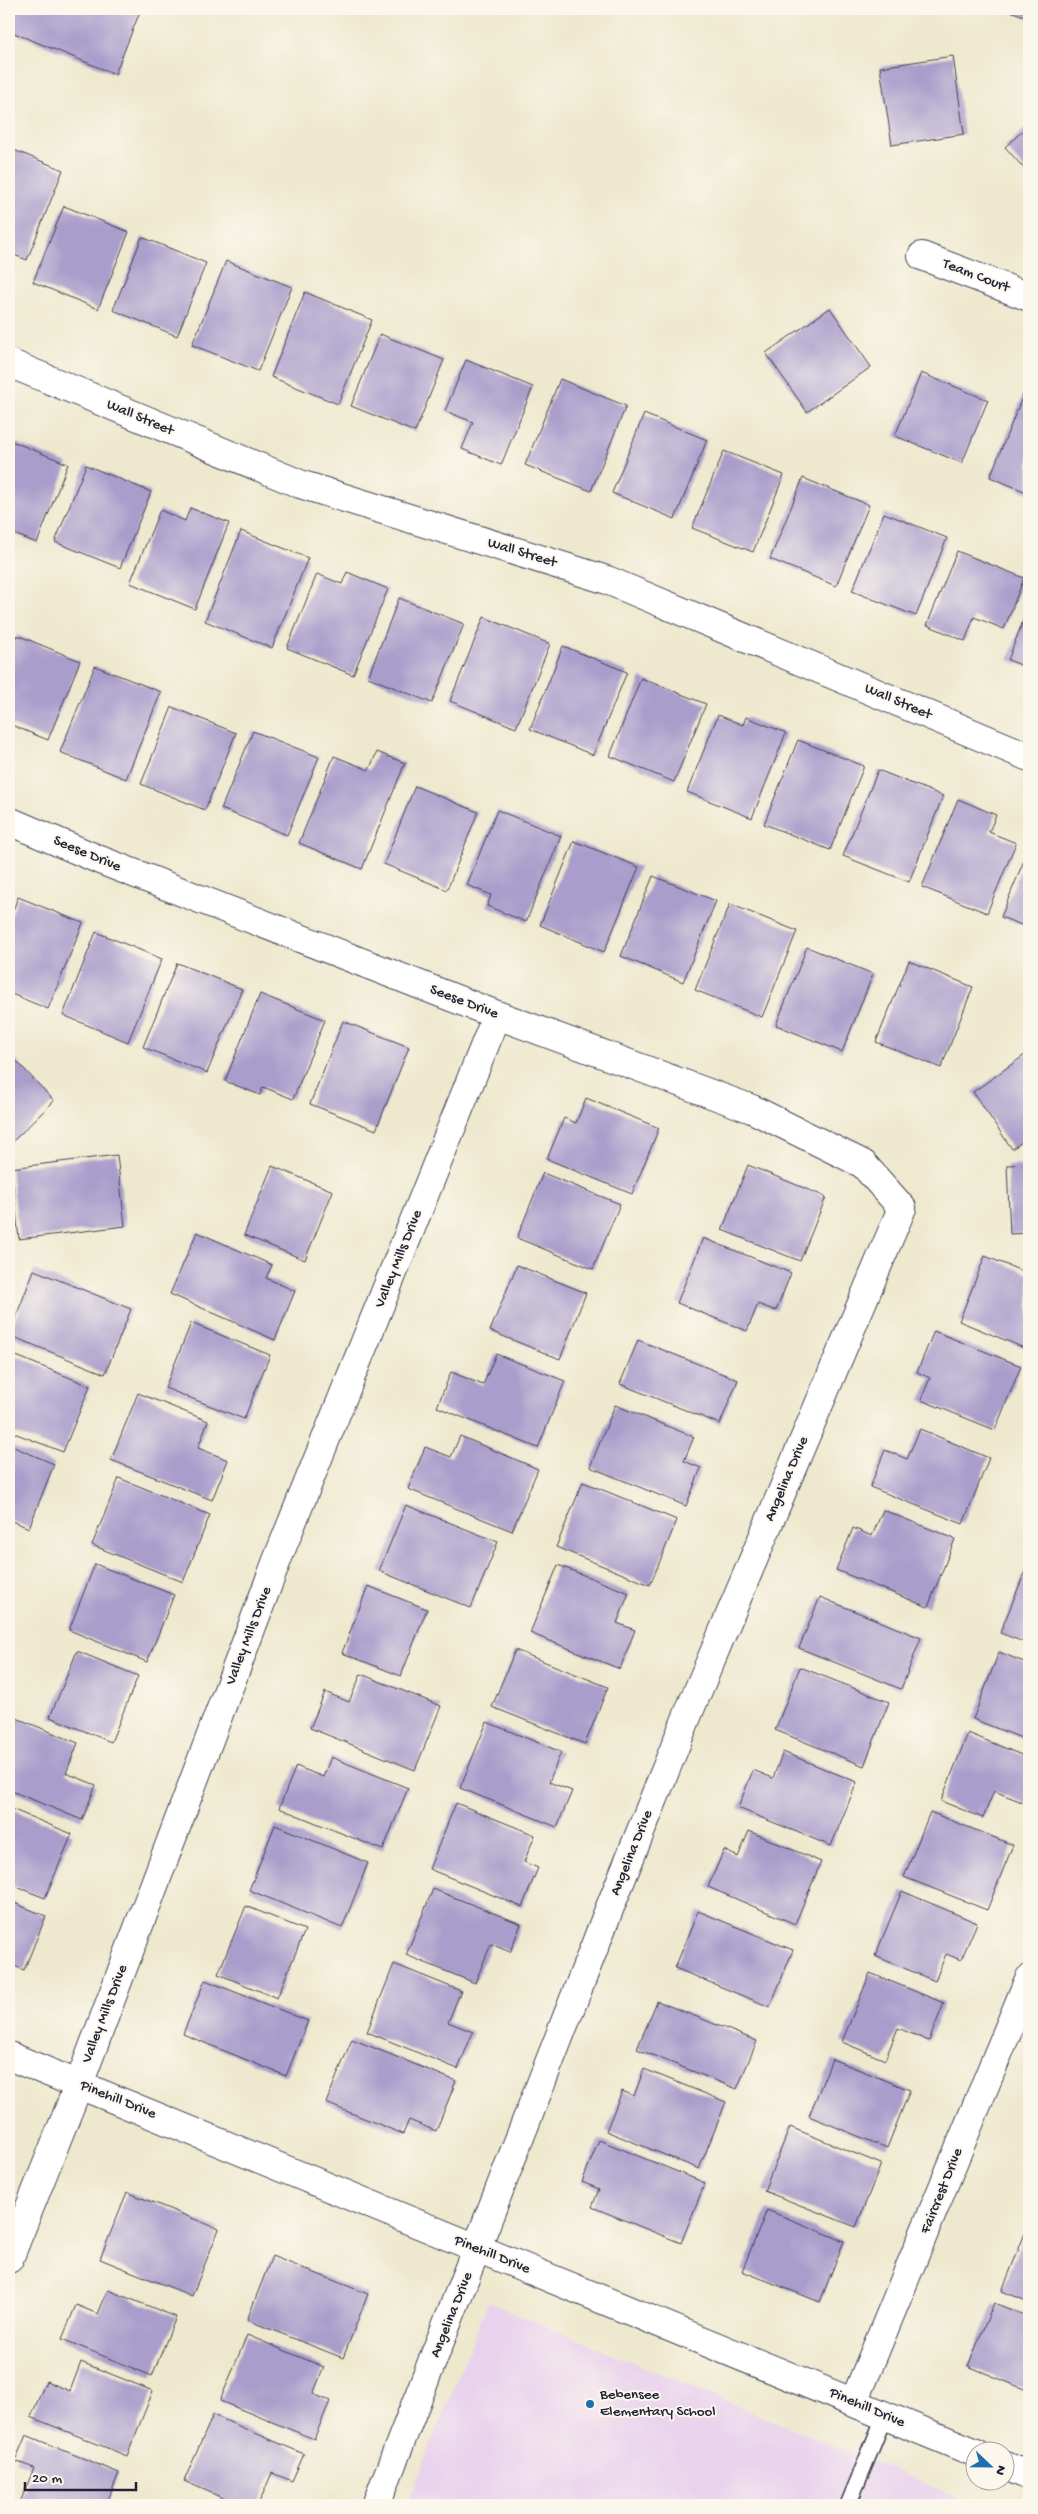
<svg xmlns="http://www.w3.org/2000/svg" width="1038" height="2514" viewBox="0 0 1038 2514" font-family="'Gochi Hand',sans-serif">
<rect width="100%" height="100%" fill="#fbf7ec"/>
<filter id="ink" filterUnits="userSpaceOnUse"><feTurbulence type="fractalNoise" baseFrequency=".02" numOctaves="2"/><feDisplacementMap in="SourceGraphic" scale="10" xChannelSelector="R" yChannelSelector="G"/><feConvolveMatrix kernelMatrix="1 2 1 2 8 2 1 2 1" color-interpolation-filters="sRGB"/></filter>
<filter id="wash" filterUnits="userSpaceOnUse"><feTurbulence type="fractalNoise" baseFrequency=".0096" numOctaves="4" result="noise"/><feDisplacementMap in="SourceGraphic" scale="20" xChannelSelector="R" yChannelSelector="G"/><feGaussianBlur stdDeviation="1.12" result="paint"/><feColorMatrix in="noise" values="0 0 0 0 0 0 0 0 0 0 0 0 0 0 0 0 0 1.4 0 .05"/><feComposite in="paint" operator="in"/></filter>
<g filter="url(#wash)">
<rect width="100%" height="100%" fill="#eee8ce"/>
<path fill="#e9d2ed" d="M 488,2302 L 976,2505 L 407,2505 Z"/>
<g id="blocks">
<path fill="#a99dcb" d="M 9,9 L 141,9 L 115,74 L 9,31 Z
M 1005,9 L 1029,9 L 1029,18 Z
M 953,56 L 964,134 L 892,145 L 880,67 Z
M 1029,125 L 1029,174 L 1005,147 Z
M 9,148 L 63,170 L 27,260 L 9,253 Z
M 64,206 L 129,232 L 98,309 L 33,282 Z
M 142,237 L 206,263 L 177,336 L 113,310 Z
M 226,261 L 292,287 L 258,371 L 192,345 Z
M 305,292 L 372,320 L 338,404 L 271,377 Z
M 830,308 L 871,367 L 807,412 L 766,353 Z
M 380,334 L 444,360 L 415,432 L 351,406 Z
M 466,360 L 533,387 L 501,465 L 462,449 L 473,422 L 445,411 Z
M 921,373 L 988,400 L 962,463 L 895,436 Z
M 560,379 L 626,406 L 591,491 L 525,465 Z
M 1029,380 L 1029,493 L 990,477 Z
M 644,414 L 707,440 L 675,519 L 612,493 Z
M 9,440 L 68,464 L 37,543 L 9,532 Z
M 724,451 L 784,475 L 753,552 L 692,528 Z
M 86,465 L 151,492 L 120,568 L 55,542 Z
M 803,478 L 869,505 L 836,586 L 770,559 Z
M 190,508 L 229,523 L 195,609 L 130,583 L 160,510 L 185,521 Z
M 884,513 L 947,538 L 916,616 L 852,591 Z
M 241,531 L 308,558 L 272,648 L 205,621 Z
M 957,551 L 1024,578 L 1004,629 L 974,617 L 965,641 L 927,625 Z
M 347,572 L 388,589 L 353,675 L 287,648 L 317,574 L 342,584 Z
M 399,598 L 464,624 L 432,703 L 368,677 Z
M 1029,605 L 1029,668 L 1008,660 Z
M 484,617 L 550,644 L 516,728 L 450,701 Z
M 17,635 L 80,661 L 48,740 L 9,724 L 9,657 Z
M 563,646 L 627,672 L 593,755 L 530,729 Z
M 95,666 L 161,692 L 126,779 L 60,752 Z
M 641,678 L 706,704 L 674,782 L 610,756 Z
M 172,707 L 236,733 L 205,810 L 141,784 Z
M 718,715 L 743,725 L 746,717 L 786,733 L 752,818 L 687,792 Z
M 253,731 L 319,757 L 287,835 L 221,809 Z
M 798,740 L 864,766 L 830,850 L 764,824 Z
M 377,752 L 405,763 L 362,869 L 299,843 L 334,756 L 369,770 Z
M 878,770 L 943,796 L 909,882 L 843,856 Z
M 415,786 L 478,812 L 447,890 L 384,864 Z
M 958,799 L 996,815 L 989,832 L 1016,843 L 987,913 L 922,887 Z
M 497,810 L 561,836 L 526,922 L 487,906 L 491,895 L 467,885 Z
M 574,841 L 639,867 L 604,952 L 540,925 Z
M 1029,848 L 1029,928 L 1001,917 Z
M 653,876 L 716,901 L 683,982 L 621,956 Z
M 18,897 L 83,923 L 48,1009 L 9,993 L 9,921 Z
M 730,904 L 797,931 L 762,1017 L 695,990 Z
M 96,932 L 162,959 L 128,1042 L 63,1015 Z
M 807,947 L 873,974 L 842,1052 L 776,1025 Z
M 909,961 L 973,987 L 941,1068 L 876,1042 Z
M 177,963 L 242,989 L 207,1073 L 143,1047 Z
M 260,994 L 325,1020 L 293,1099 L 263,1087 L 260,1095 L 225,1081 Z
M 343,1021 L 409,1047 L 376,1130 L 310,1104 Z
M 1029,1052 L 1029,1137 L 1012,1149 L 973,1092 Z
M 9,1053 L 54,1101 L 9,1145 Z
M 586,1098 L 659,1128 L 632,1194 L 547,1159 L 564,1118 L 576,1123 Z
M 117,1155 L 125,1226 L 19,1239 L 11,1168 Z
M 1029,1164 L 1029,1233 L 1010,1234 L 1007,1165 Z
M 748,1165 L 826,1197 L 800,1261 L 722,1230 Z
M 272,1166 L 333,1191 L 305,1260 L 244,1235 Z
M 543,1173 L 620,1204 L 593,1269 L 517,1238 Z
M 197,1232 L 272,1265 L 266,1278 L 295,1291 L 275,1340 L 170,1294 Z
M 703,1238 L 791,1273 L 776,1311 L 758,1304 L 747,1331 L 677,1303 Z
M 985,1256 L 1029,1274 L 1029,1350 L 959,1321 Z
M 517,1265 L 586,1293 L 560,1359 L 490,1331 Z
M 34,1270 L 131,1309 L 105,1374 L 9,1335 Z
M 191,1323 L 270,1355 L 244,1419 L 165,1388 Z
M 934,1331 L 1021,1366 L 995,1430 L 921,1400 L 930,1378 L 917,1372 Z
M 638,1340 L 738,1380 L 720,1424 L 620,1384 Z
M 9,1353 L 90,1386 L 63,1452 L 9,1431 Z
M 496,1354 L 565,1381 L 538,1448 L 437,1407 L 451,1372 L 483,1385 Z
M 138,1393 L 208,1421 L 198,1448 L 228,1460 L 212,1500 L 111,1460 Z
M 615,1405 L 694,1437 L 684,1461 L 701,1468 L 686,1506 L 590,1467 Z
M 920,1429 L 989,1458 L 963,1524 L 870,1487 L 885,1450 L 907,1459 Z
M 460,1436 L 538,1469 L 512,1531 L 408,1489 L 425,1447 L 451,1457 Z
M 9,1445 L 54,1464 L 29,1528 L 9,1520 Z
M 119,1478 L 210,1515 L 183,1582 L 92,1545 Z
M 583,1482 L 677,1520 L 650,1585 L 556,1547 Z
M 406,1505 L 498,1542 L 471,1608 L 379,1571 Z
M 883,1510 L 955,1539 L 928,1607 L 836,1570 L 853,1528 L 872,1536 Z
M 95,1564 L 174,1595 L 147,1662 L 69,1630 Z
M 558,1565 L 629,1593 L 617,1623 L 635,1630 L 620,1669 L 530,1633 Z
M 1026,1569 L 1029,1571 L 1029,1644 L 1000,1633 Z
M 368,1586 L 427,1609 L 401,1676 L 342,1653 Z
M 820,1597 L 921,1638 L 901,1689 L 799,1648 Z
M 515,1650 L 608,1687 L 585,1744 L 492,1707 Z
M 77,1651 L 138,1676 L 111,1742 L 50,1717 Z
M 999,1652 L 1029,1664 L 1029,1741 L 973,1719 Z
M 800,1667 L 889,1702 L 864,1766 L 775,1730 Z
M 361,1674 L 441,1706 L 415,1770 L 310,1728 L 325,1692 L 349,1702 Z
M 9,1715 L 78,1743 L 66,1773 L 96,1785 L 82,1820 L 9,1790 Z
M 487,1722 L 561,1752 L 549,1782 L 572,1791 L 557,1827 L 460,1788 Z
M 968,1733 L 1029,1758 L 1029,1798 L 1027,1804 L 994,1791 L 983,1818 L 941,1801 Z
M 783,1752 L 857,1782 L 831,1846 L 738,1808 L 753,1770 L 773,1778 Z
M 331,1757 L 408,1788 L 383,1850 L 279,1808 L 296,1766 L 323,1777 Z
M 456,1803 L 535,1835 L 524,1862 L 538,1868 L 522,1907 L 429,1869 Z
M 9,1808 L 72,1834 L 45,1898 L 9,1884 Z
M 930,1812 L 1013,1845 L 987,1910 L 904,1877 Z
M 275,1825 L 368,1863 L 342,1928 L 249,1890 Z
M 749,1831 L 821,1862 L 795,1924 L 708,1887 L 724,1850 L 738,1857 Z
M 433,1889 L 521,1924 L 510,1952 L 491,1944 L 475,1983 L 406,1955 Z
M 902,1891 L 977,1923 L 961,1960 L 946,1954 L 935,1981 L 875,1956 Z
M 9,1901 L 46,1916 L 24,1970 L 9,1964 Z
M 246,1906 L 305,1930 L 277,1998 L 218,1974 Z
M 698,1911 L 793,1950 L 770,2007 L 675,1968 Z
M 394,1964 L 461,1991 L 448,2022 L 473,2032 L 458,2069 L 367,2032 Z
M 870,1973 L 944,2003 L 929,2041 L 898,2028 L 885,2060 L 842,2042 Z
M 205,1980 L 308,2021 L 286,2076 L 183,2034 Z
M 657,2001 L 757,2041 L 737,2089 L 637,2049 Z
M 352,2039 L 456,2081 L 436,2131 L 409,2120 L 403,2134 L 326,2103 Z
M 832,2059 L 910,2090 L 887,2148 L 809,2116 Z
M 644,2069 L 726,2102 L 699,2169 L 606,2131 L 622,2091 L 634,2096 Z
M 790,2127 L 881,2164 L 856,2227 L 764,2191 Z
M 599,2140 L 705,2183 L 681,2243 L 592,2207 L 599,2189 L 582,2182 Z
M 127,2192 L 219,2229 L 192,2296 L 100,2259 Z
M 767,2210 L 844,2241 L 820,2302 L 742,2271 Z
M 1029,2223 L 1029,2302 L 1002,2291 Z
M 272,2256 L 368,2294 L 343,2358 L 247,2320 Z
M 108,2290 L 176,2317 L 152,2376 L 62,2339 L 76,2305 L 98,2314 Z
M 994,2303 L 1029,2317 L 1029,2391 L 968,2366 Z
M 247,2335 L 324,2367 L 313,2394 L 330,2401 L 314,2439 L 220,2401 Z
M 81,2362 L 153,2391 L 127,2456 L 31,2417 L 46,2381 L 70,2391 Z
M 213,2415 L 304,2454 L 292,2481 L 272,2473 L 258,2505 L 239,2505 L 184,2481 Z
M 26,2435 L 119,2473 L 106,2505 L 19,2505 L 34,2468 L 15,2461 Z
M 185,2499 L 200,2505 L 183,2505 Z"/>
</g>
</g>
<g filter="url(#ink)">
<use href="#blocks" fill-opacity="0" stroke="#414051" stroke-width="1"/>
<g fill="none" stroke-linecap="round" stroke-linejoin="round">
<defs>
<path id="service" d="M 848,2505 L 885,2415"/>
<path id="minor" d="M 922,256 L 1029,297
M 9,363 L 300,484 L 607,580 L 1029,757
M 9,821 L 100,860 L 497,1015 L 752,1109 L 863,1164 L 902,1208 L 691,1707 L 610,1907 L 376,2505
M 9,2259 L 79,2084 L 279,1555 L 497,1015
M 854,2402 L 1029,1979"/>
<path id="tertiary" d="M 9,2056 L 976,2453
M 1006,2466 L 1029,2476"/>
</defs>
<use href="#service" stroke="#414051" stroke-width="18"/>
<use href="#minor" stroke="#414051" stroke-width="30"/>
<use href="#tertiary" stroke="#414051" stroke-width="30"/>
<use href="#service" stroke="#fff" stroke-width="15"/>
<use href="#minor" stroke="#fff" stroke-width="28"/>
<use href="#tertiary" stroke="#fff" stroke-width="28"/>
</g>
</g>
<circle fill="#1f6fb2" stroke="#fbf7ec" stroke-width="2" cx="590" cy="2404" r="5"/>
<g text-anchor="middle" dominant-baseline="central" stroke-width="4" stroke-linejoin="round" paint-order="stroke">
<g font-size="15" fill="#22223b" stroke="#fbf7ec">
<text transform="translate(976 276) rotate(21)">Team Court</text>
<text transform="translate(140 418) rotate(23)">Wall Street</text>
<text transform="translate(522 553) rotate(17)">Wall Street</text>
<text transform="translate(898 702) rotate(23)">Wall Street</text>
<text transform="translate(87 854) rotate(23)">Seese Drive</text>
<text transform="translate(464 1002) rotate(21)">Seese Drive</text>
<text transform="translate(399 1259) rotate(-68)">Valley Mills Drive</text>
<text transform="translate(787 1479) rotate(-67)">Angelina Drive</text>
<text transform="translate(249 1636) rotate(-69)">Valley Mills Drive</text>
<text transform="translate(632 1853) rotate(-68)">Angelina Drive</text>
<text transform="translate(105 2014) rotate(-69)">Valley Mills Drive</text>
<text transform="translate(118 2100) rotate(22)">Pinehill Drive</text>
<text transform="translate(942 2191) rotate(-68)">Faircrest Drive</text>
<text transform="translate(492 2255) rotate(22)">Pinehill Drive</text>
<text transform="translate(452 2315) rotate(-68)">Angelina Drive</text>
<text transform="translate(867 2408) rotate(23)">Pinehill Drive</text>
</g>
<g font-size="15" fill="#22223b" stroke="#fbf7ec" text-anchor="start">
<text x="600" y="2395">Bebensee<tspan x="600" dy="17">Elementary School</tspan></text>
</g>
</g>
<rect width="1038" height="2514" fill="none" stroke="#fbf7ec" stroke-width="30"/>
<g transform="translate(990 2466) rotate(112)"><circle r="24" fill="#fbf7ec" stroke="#a4a2a5"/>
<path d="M0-4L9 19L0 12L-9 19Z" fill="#1f6fb2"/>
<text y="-8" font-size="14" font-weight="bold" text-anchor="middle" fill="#22223b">N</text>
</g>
<path d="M25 2482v8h111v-8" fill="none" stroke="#22223b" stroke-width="2.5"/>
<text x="32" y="2482" font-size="15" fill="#22223b" stroke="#fbf7ec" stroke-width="4" paint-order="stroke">20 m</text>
</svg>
